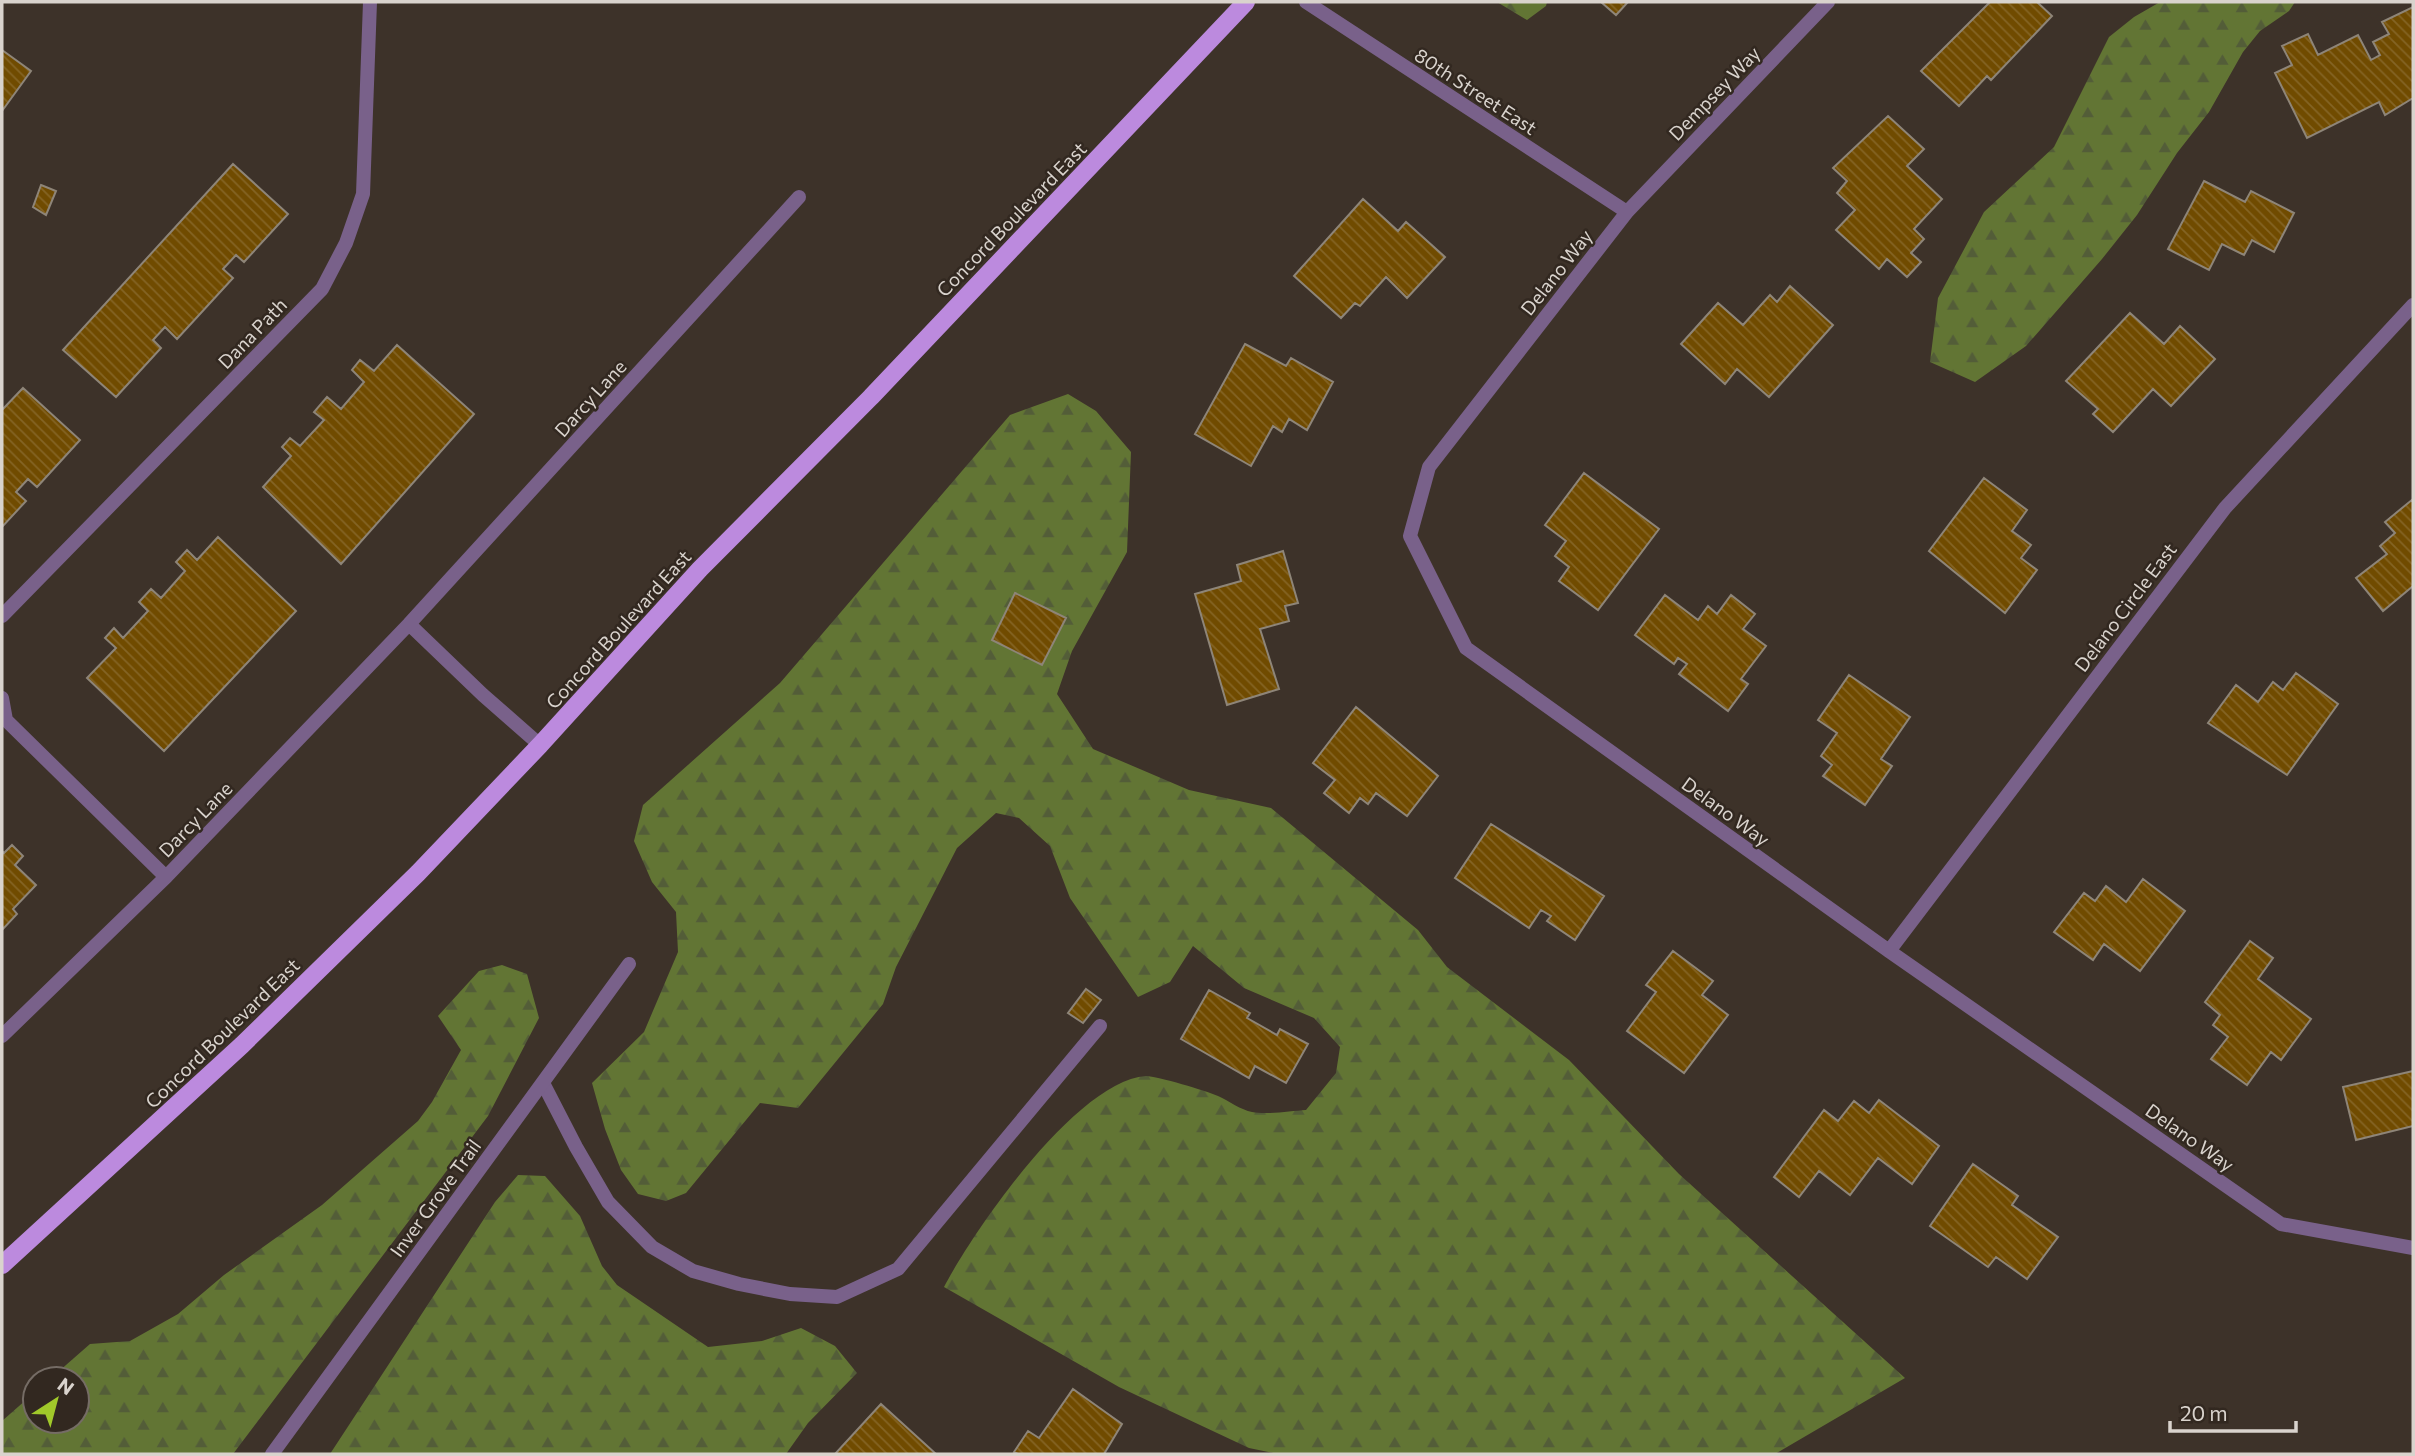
<svg xmlns="http://www.w3.org/2000/svg" width="2415" height="1456" viewBox="0 0 2415 1456" font-family="Commissioner,sans-serif">
<defs>
<pattern id="forest-firs" width="22" height="20" patternUnits="userSpaceOnUse" patternTransform="scale(1.75)"><rect width="22" height="20" fill="#627534"/><path d="M5 1l3.5 6h-7zM16 11l3.5 6h-7z" fill="#535d38"/></pattern>
<pattern id="building-back-hatch" width="6" height="6" patternUnits="userSpaceOnUse" patternTransform="scale(1.75)"><rect width="6" height="6" fill="#704b00"/><path d="M-1 5l2 2M0 0l6 6M5-1l2 2" fill="none" stroke="#846424"/></pattern>
</defs>
<rect width="100%" height="100%" fill="#3d3229"/>
<path fill="url(#forest-firs)" d="M 1497,2 L 1547,2 L 1546,6 L 1527,20 Z
M 2160,2 L 2295,2 L 2289,11 L 2260,31 L 2243,52 L 2209,112 L 2177,153 L 2137,215 L 2102,259 L 2026,346 L 1975,382 L 1930,362 L 1938,298 L 1984,212 L 2054,147 L 2109,37 L 2134,17 Z
M 1068,394 L 1096,411 L 1131,452 L 1127,552 L 1072,651 L 1057,694 L 1093,749 L 1189,790 L 1271,808 L 1418,930 L 1447,967 L 1569,1060 L 1679,1174 L 1905,1378 L 1775,1454 L 1278,1454 L 1249,1448 L 1119,1387 L 944,1287 C 975,1228 1077,1081 1146,1076 C 1157,1076 1207,1091 1218,1096 C 1229,1101 1241,1110 1252,1112 C 1266,1115 1291,1111 1306,1110 L 1336,1073 L 1340,1047 L 1314,1018 L 1244,988 L 1193,946 L 1170,982 L 1138,997 L 1070,898 L 1050,846 L 1019,818 L 996,813 L 957,848 L 896,967 L 883,1004 L 798,1108 L 760,1103 L 686,1193 L 666,1201 L 638,1194 L 621,1170 L 605,1129 L 592,1083 L 644,1032 L 678,952 L 676,912 L 652,882 L 634,841 L 643,805 L 780,683 L 1010,415 Z
M 502,965 L 527,974 L 539,1018 L 488,1116 L 233,1454 L 2,1454 L 2,1421 L 35,1392 L 35,1421 L 77,1421 L 77,1379 L 50,1379 L 90,1344 L 130,1341 L 178,1314 L 224,1275 L 322,1205 L 418,1121 L 432,1102 L 461,1050 L 438,1016 L 479,971 Z
M 518,1175 L 545,1176 L 580,1216 L 602,1266 L 617,1285 L 708,1347 L 762,1341 L 801,1328 L 835,1346 L 857,1373 L 808,1423 L 786,1454 L 330,1454 L 495,1202 Z"/>
<path fill="url(#building-back-hatch)" stroke="#8e8578" stroke-width="2" d="M 1601,2 L 1628,2 L 1616,15 Z
M 1990,2 L 2037,2 L 2052,16 L 1991,80 L 1987,76 L 1959,106 L 1921,71 Z
M 2413,7 L 2413,98 L 2385,115 L 2379,102 L 2307,138 L 2275,73 L 2292,65 L 2282,46 L 2308,34 L 2318,55 L 2358,35 L 2371,60 L 2380,55 L 2373,42 L 2389,34 L 2382,22 Z
M 2,50 L 31,71 L 2,111 Z
M 1888,116 L 1924,149 L 1907,166 L 1942,199 L 1914,229 L 1924,239 L 1911,253 L 1921,262 L 1907,277 L 1887,259 L 1879,269 L 1836,230 L 1855,210 L 1837,193 L 1847,181 L 1833,168 Z
M 233,164 L 288,214 L 244,262 L 236,255 L 223,269 L 233,278 L 177,339 L 165,327 L 153,340 L 161,348 L 116,397 L 63,350 Z
M 2204,181 L 2245,202 L 2251,191 L 2294,213 L 2274,252 L 2252,240 L 2244,255 L 2222,244 L 2209,270 L 2168,249 Z
M 41,185 L 56,191 L 46,215 L 33,207 Z
M 1363,199 L 1398,231 L 1406,222 L 1445,257 L 1407,298 L 1386,277 L 1360,306 L 1355,303 L 1341,318 L 1294,276 Z
M 1790,286 L 1833,325 L 1769,397 L 1737,369 L 1725,384 L 1681,344 L 1718,303 L 1743,325 L 1770,295 L 1777,302 Z
M 2130,313 L 2164,344 L 2180,326 L 2215,359 L 2171,406 L 2153,389 L 2113,432 L 2093,414 L 2098,409 L 2066,381 Z
M 1245,344 L 1286,366 L 1291,358 L 1333,382 L 1307,430 L 1289,419 L 1282,432 L 1273,426 L 1251,466 L 1195,434 Z
M 397,345 L 474,414 L 341,564 L 263,487 L 291,456 L 282,447 L 290,438 L 300,446 L 324,420 L 314,412 L 327,397 L 341,409 L 364,382 L 352,370 L 360,360 L 374,371 Z
M 23,388 L 80,440 L 37,487 L 28,479 L 16,492 L 26,501 L 2,527 L 2,410 Z
M 1584,473 L 1659,529 L 1598,610 L 1559,581 L 1569,567 L 1555,556 L 1566,541 L 1545,525 Z
M 1984,478 L 2027,510 L 2012,531 L 2031,545 L 2021,558 L 2037,570 L 2005,613 L 1929,551 Z
M 2413,499 L 2413,586 L 2383,611 L 2356,578 L 2387,554 L 2380,546 L 2395,533 L 2385,522 Z
M 218,537 L 296,611 L 164,751 L 87,678 L 116,648 L 105,638 L 114,628 L 123,638 L 148,611 L 139,602 L 151,589 L 161,598 L 185,571 L 176,562 L 187,550 L 197,560 Z
M 1283,551 L 1298,603 L 1285,606 L 1289,621 L 1260,629 L 1279,689 L 1227,705 L 1195,594 L 1241,581 L 1237,565 Z
M 1015,593 L 1066,618 L 1042,665 L 992,640 Z
M 1665,595 L 1698,620 L 1708,606 L 1717,614 L 1731,595 L 1755,614 L 1743,629 L 1766,646 L 1741,679 L 1748,684 L 1728,711 L 1679,674 L 1687,664 L 1678,658 L 1674,664 L 1635,635 Z
M 2296,673 L 2338,704 L 2287,775 L 2208,723 L 2236,685 L 2258,702 L 2273,682 L 2283,690 Z
M 1849,675 L 1910,717 L 1881,759 L 1892,766 L 1865,805 L 1823,776 L 1832,765 L 1821,756 L 1837,733 L 1818,720 Z
M 1356,707 L 1438,776 L 1407,816 L 1376,793 L 1368,804 L 1360,798 L 1349,813 L 1324,793 L 1335,780 L 1313,763 Z
M 1491,824 L 1604,896 L 1575,940 L 1547,921 L 1551,916 L 1541,910 L 1529,928 L 1455,878 Z
M 12,845 L 23,856 L 15,865 L 36,885 L 13,909 L 17,914 L 2,930 L 2,851 L 4,853 Z
M 2143,879 L 2185,911 L 2140,971 L 2104,944 L 2093,960 L 2054,932 L 2084,893 L 2095,901 L 2106,886 L 2126,902 Z
M 2250,941 L 2273,958 L 2258,979 L 2311,1019 L 2281,1060 L 2271,1052 L 2247,1085 L 2211,1059 L 2228,1037 L 2213,1025 L 2220,1015 L 2205,1002 Z
M 1673,951 L 1713,981 L 1702,995 L 1728,1015 L 1684,1073 L 1627,1031 L 1656,992 L 1646,985 Z
M 1086,989 L 1101,1000 L 1083,1023 L 1068,1013 Z
M 1209,990 L 1250,1013 L 1247,1018 L 1277,1035 L 1280,1029 L 1308,1044 L 1286,1083 L 1255,1066 L 1249,1078 L 1181,1039 Z
M 2413,1071 L 2413,1126 L 2356,1140 L 2343,1087 Z
M 1879,1100 L 1939,1146 L 1912,1184 L 1878,1158 L 1850,1195 L 1819,1171 L 1799,1197 L 1774,1177 L 1824,1110 L 1838,1121 L 1854,1101 L 1869,1113 Z
M 1973,1164 L 2018,1196 L 2012,1205 L 2058,1237 L 2027,1279 L 1996,1257 L 1988,1267 L 1930,1226 Z
M 1073,1389 L 1122,1424 L 1104,1454 L 1018,1454 L 1014,1452 L 1028,1431 L 1039,1438 Z
M 881,1404 L 936,1454 L 835,1454 Z"/>
<g fill="none" stroke-linecap="round" stroke-linejoin="round">
<path stroke="#79618a" stroke-width="14" d="M 543,1083 L 576,1147 L 608,1202 L 652,1247 L 693,1271 L 739,1284 L 790,1294 L 837,1297 L 898,1269 L 1100,1026"/>
<path stroke="#79618a" stroke-width="14" d="M 1306,2 L 1627,212
M 1828,2 L 1627,212 L 1429,467 L 1410,536 L 1466,648 L 1889,951 L 2281,1224 L 2413,1248
M 2,616 L 322,289 L 346,243 L 363,194 L 370,2
M 409,624 L 483,695 L 540,745
M 2,698 L 6,720 L 166,877
M 1889,951 L 2225,508 L 2413,305
M 2,1036 L 166,877 L 409,624 L 799,197
M 272,1454 L 629,964"/>
<path stroke="#bc8ade" stroke-width="18" d="M 2,1265 L 242,1045 L 418,873 L 540,745 L 700,569 L 871,397 L 1246,2"/>
</g>
<g text-anchor="middle" dominant-baseline="central" stroke-width="5" stroke-linejoin="round" paint-order="stroke">
<g font-size="19" fill="#d9d3cd" stroke="#322820">
<text transform="translate(1476 91) rotate(33)">80th Street East</text>
<text transform="translate(1714 93) rotate(-46)">Dempsey Way</text>
<text transform="translate(1011 219) rotate(-46)">Concord Boulevard East</text>
<text transform="translate(1556 272) rotate(-52)">Delano Way</text>
<text transform="translate(252 333) rotate(-46)">Dana Path</text>
<text transform="translate(590 398) rotate(-48)">Darcy Lane</text>
<text transform="translate(2125 607) rotate(-53)">Delano Circle East</text>
<text transform="translate(618 629) rotate(-48)">Concord Boulevard East</text>
<text transform="translate(1726 811) rotate(36)">Delano Way</text>
<text transform="translate(195 819) rotate(-46)">Darcy Lane</text>
<text transform="translate(222 1033) rotate(-44)">Concord Boulevard East</text>
<text transform="translate(2190 1137) rotate(35)">Delano Way</text>
<text transform="translate(435 1198) rotate(-54)">Inver Grove Trail</text>
</g>
</g>
<rect width="2415" height="1456" fill="none" stroke="#d9d3cd" stroke-width="7"/>
<g transform="translate(56 1400) rotate(36)"><circle r="33" fill="#322820" stroke="#756c65" stroke-width="2"/>
<path d="M0-5L12 26L0 18L-12 26Z" fill="#a1c92a"/>
<text y="-10" font-size="19" font-weight="bold" text-anchor="middle" fill="#d9d3cd">N</text>
</g>
<path d="M2170 1421v10h126v-10" fill="none" stroke="#d9d3cd" stroke-width="3.5"/>
<text x="2180" y="1421" font-size="21" fill="#d9d3cd" stroke="#322820" stroke-width="5" paint-order="stroke">20 m</text>
</svg>
